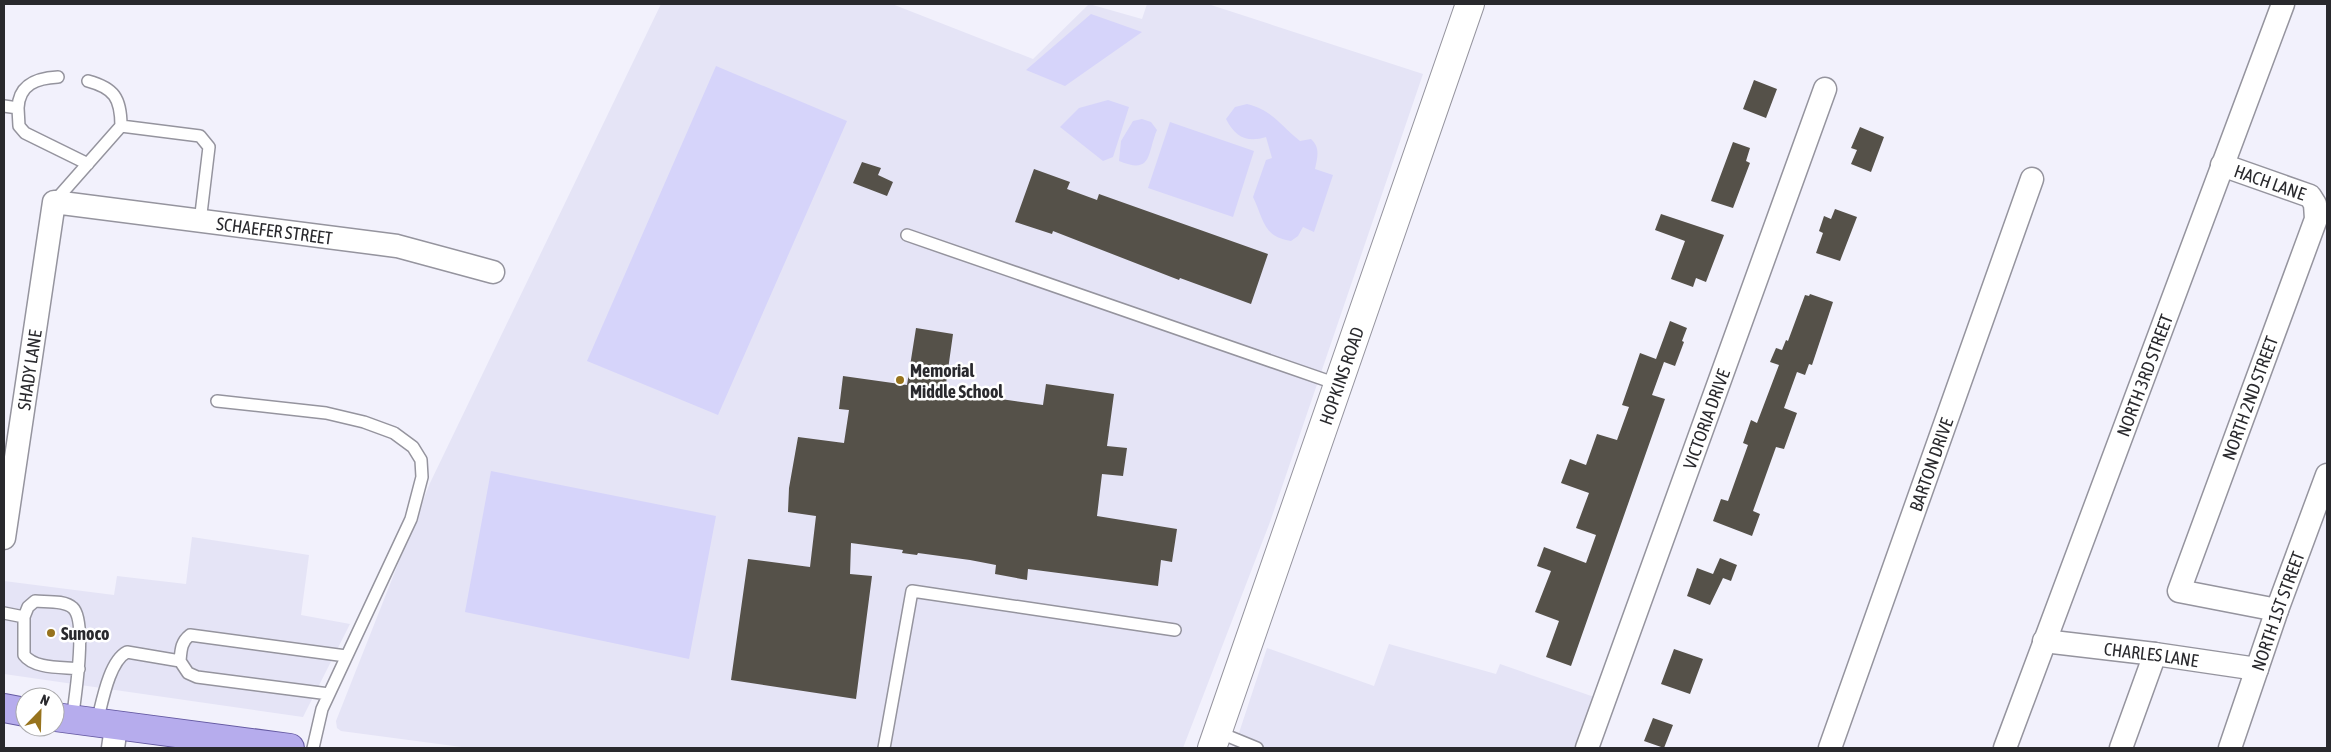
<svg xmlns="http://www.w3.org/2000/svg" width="2331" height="752" viewBox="0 0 2331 752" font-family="'Asap Condensed',sans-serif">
<rect width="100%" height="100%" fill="#f2f1fc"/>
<path fill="#e5e4f6" d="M 661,4 L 892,4 L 1033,59 L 1089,4 L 1142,19 L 1147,4 L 1208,4 L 1423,74 L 1270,522 L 1183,748 L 469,748 L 341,731 L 337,728 L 336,721 L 430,483 Z
M 192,537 L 309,555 L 301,615 L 350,624 L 303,717 L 4,674 L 4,581 L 114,595 L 117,576 L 186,584 Z
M 1389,644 L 1496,674 L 1500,664 L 1597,698 L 1578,748 L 1234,748 L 1267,648 L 1374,686 Z"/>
<path fill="#d6d4fa" d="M 1091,14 L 1142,32 L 1065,86 L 1026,70 Z
M 716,66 L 847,121 L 718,415 L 587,361 Z
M 1108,100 L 1129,107 L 1113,157 L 1103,161 L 1060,127 L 1079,108 Z
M 1247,104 C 1272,110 1280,125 1300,141 L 1311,139 C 1321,148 1317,158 1315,169 L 1333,175 L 1314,232 L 1303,227 L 1298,236 L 1291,241 C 1263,237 1264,220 1253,197 L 1266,160 L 1272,158 L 1266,137 C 1247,143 1235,137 1226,119 L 1235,107 Z
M 1142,119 L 1151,122 L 1157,130 C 1147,153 1153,175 1119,161 L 1121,141 L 1133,121 Z
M 1170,122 L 1254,151 L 1233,217 L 1148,188 Z
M 491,471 L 716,516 L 689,659 L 465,612 Z"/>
<path fill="#555149" d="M 1754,80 L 1777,89 L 1766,118 L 1743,109 Z
M 1860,127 L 1884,137 L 1871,172 L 1851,164 L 1857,150 L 1851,148 Z
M 1733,142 L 1750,148 L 1746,161 L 1750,163 L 1733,208 L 1711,201 Z
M 862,162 L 881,168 L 878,175 L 893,182 L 887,196 L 853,183 Z
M 1034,169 L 1070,182 L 1067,189 L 1097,200 L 1099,194 L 1268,254 L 1251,304 L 1180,278 L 1179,280 L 1053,231 L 1052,234 L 1015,222 Z
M 1835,209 L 1857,217 L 1840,261 L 1816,253 L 1823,233 L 1819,231 L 1824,216 L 1831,219 Z
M 1661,214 L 1724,235 L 1706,282 L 1696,278 L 1693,287 L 1671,279 L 1685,241 L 1655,230 Z
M 1810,294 L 1833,302 L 1812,365 L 1809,364 L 1805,375 L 1797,372 L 1784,408 L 1797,413 L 1784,449 L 1776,447 L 1753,511 L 1760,514 L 1752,536 L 1713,521 L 1721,499 L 1728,501 L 1748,445 L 1743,443 L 1751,420 L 1757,423 L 1779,365 L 1770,362 L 1776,348 L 1782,350 L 1786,340 L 1788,341 L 1805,295 L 1809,296 Z
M 1670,321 L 1687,328 L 1682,341 L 1684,342 L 1675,366 L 1664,362 L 1652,395 L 1665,399 L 1571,666 L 1546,657 L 1559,621 L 1535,612 L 1551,571 L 1537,566 L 1544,547 L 1586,563 L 1596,535 L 1576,528 L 1589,493 L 1561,483 L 1570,459 L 1586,465 L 1597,434 L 1617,440 L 1629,407 L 1622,405 L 1640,353 L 1656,359 Z
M 916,328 L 953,334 L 945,391 L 1043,405 L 1046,384 L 1114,394 L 1107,446 L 1127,448 L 1123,476 L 1102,474 L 1097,516 L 1177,529 L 1172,562 L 1161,560 L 1158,586 L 1028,569 L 1027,580 L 995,574 L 996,565 L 970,560 L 918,553 L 917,555 L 902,553 L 903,550 L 851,543 L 850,574 L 872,576 L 856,699 L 731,680 L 748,559 L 810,567 L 816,516 L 788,512 L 789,488 L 798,437 L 844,443 L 849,410 L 839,409 L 843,376 L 907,385 Z
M 1720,558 L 1737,565 L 1731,581 L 1723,578 L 1710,605 L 1687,596 L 1697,568 L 1713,574 Z
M 1674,649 L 1703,659 L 1690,694 L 1661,684 Z
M 1653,718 L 1673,725 L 1664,748 L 1644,741 Z"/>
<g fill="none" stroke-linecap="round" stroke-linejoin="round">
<defs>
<path id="service" d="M 88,81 C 114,88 121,98 121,126
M 4,106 L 18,108 L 19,126 L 25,133 L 88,164
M 18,108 C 19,84 37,78 58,77
M 54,202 L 121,126 L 200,136 L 209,147 L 200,222
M 907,235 L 1337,384
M 217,401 L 326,413 L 364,422 L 394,433 L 413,447 L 421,460 L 422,477 L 411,519 L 322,709 L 313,748
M 4,613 L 24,617 L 28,607 L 35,601 C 46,602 65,600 73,608 C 87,621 75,699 72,720
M 24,617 L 24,655 C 34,669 63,667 79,669
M 180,661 L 188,673 L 197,677 L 329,694
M 97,722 C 102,703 109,661 127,652 L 180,661 C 181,650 181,642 190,635 L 346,656
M 1218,732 L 1257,748
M 884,748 L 912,591 L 1175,630"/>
<g id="minor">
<path id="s1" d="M 2222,165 L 2310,196 L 2315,204 L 2316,219 L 2179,591 L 2277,610"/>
<path id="s2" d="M 4,538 L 54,202 L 397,246 L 493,272"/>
<path id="s3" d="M 2044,641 L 2155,654 L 2257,669"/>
<path d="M 113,748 L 116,727"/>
<path id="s4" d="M 1587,748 L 1825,89"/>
<path id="s5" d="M 1830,748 L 2032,179"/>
<path id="s6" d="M 2005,748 L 2283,4"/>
<path d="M 2121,748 L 2155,654"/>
<path id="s7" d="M 2230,748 L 2277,610 L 2327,475"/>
</g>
<g id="tertiary">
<path id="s8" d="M 1212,748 L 1470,4"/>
</g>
<path id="primary" d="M 4,708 L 25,712
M 55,717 L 290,748"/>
</defs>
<use href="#service" stroke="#95949e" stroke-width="14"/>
<use href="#minor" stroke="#95949e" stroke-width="25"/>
<use href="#tertiary" stroke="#95949e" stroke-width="30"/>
<use href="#primary" stroke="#655aa2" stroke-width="30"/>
<use href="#service" stroke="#fff" stroke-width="11"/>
<use href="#minor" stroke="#fff" stroke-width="22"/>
<use href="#tertiary" stroke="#fff" stroke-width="28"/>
<use href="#primary" stroke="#b6aced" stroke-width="28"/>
</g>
<g fill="#97731d" stroke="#fff" stroke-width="2">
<circle cx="900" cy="380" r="5"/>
<circle cx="51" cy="633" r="5"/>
</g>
<g text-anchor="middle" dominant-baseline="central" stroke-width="5" stroke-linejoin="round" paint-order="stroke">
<g font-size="18" fill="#29292d" stroke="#fff">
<text stroke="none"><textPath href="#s1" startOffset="51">HACH LANE</textPath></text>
<text stroke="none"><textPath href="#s2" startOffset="562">SCHAEFER STREET</textPath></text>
<text stroke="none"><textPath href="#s2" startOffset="170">SHADY LANE</textPath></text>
<text stroke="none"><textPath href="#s8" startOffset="394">HOPKINS ROAD</textPath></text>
<text stroke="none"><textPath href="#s6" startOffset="398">NORTH 3RD STREET</textPath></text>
<text transform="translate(2250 398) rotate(-70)">NORTH 2ND STREET</text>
<text stroke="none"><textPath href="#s4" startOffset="350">VICTORIA DRIVE</textPath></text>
<text stroke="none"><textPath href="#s5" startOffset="301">BARTON DRIVE</textPath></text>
<text stroke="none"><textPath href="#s7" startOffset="145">NORTH 1ST STREET</textPath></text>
<text stroke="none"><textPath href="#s3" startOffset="108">CHARLES LANE</textPath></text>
</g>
<g font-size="18" font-weight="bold" fill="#29292d" stroke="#fff" text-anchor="start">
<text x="910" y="370">Memorial<tspan x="910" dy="21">Middle School</tspan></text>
<text x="61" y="633">Sunoco</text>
</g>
</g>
<rect width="2331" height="752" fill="none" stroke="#29292d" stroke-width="10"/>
<g transform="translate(40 712) rotate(23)"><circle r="24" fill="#ffffff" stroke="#a9a9ab"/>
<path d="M0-4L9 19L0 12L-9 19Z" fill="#97731d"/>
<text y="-8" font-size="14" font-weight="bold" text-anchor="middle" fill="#29292d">N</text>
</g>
</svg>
